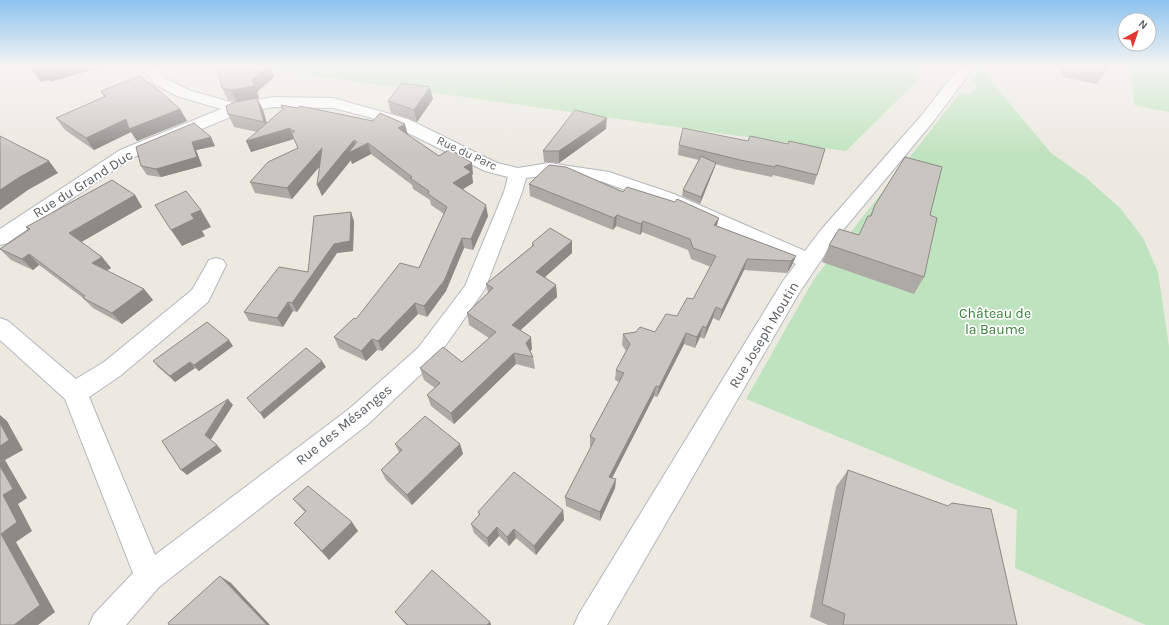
<svg xmlns="http://www.w3.org/2000/svg" width="1169" height="625" viewBox="0 0 1169 625" font-family="Karla,sans-serif">
<rect width="100%" height="100%" fill="#ece9e1"/>
<path fill="#bfe3be" d="M 276,66 L 914,66 L 920,78 L 846,151 L 273,70 Z
M 1131,66 L 1169,66 L 1169,112 L 1134,105 Z
M 981,69 L 1051,153 L 1085,177 L 1120,208 L 1143,238 L 1158,272 L 1169,347 L 1169,625 L 1146,625 L 1015,568 L 1017,510 L 746,399 L 814,279 L 960,93 L 971,94 L 978,85 L 972,80 Z"/>
<g fill="none" stroke-linecap="round" stroke-linejoin="round">
<defs>
<path id="street" d="M 141,66 L 156,66 L 165,78 L 189,90 L 237,104 L 273,97 L 333,98 L 408,119 L 497,163 L 518,168 L 549,163 L 609,172 L 674,194 L 805,251 L 820,231 L 921,116 L 960,66 L 975,66 L 933,122 L 834,241 L 799,293 L 607,625 L 574,625 L 579,614 L 783,281 L 796,264 L 660,202 L 600,181 L 549,175 L 526,178 L 522,192 L 485,289 L 434,362 L 367,425 L 159,587 L 126,625 L 89,625 L 94,614 L 133,573 L 65,399 L 0,340 L 0,318 L 8,321 L 76,379 L 104,362 L 192,290 L 209,260 L 216,258 L 223,260 L 226,265 L 208,302 L 120,376 L 89,397 L 155,555 L 349,409 L 418,348 L 465,286 L 504,192 L 508,177 L 485,171 L 396,127 L 369,117 L 333,108 L 273,107 L 240,113 L 132,158 L 7,243 L 0,245 L 0,229 L 120,150 L 221,109 L 177,96 L 155,84 Z"/>
</defs>
<use href="#street" stroke="#b4b7bb" stroke-width="2"/>
<use href="#street" fill="#fff" fill-rule="evenodd"/>
</g>
<path fill="#ada9a5" d="M 217,66 L 270,66 L 274,77 L 257,92 L 259,98 L 257,98 L 263,110 L 267,124 L 408,135 L 439,156 L 473,174 L 472,175 L 473,183 L 463,189 L 488,216 L 473,250 L 464,248 L 446,291 L 427,317 L 418,314 L 382,351 L 377,350 L 366,361 L 339,348 L 334,337 L 419,268 L 444,214 L 431,205 L 430,200 L 413,189 L 412,185 L 371,154 L 352,164 L 351,160 L 322,196 L 320,166 L 292,199 L 255,193 L 250,182 L 298,148 L 294,139 L 251,152 L 257,132 L 234,127 L 228,114 L 236,102 L 228,100 L 222,88 Z
M 1060,66 L 1108,66 L 1108,67 L 1097,84 L 1063,77 L 1063,74 L 1061,74 L 1061,67 Z
M 148,83 L 180,109 L 187,121 L 137,141 L 131,132 L 94,150 L 65,130 L 56,118 L 104,97 L 101,91 Z
M 433,99 L 417,122 L 391,113 L 388,101 Z
M 683,128 L 817,175 L 814,185 L 773,175 L 772,177 L 738,170 L 715,164 L 714,169 L 700,204 L 682,196 L 683,190 L 699,160 L 678,155 L 679,145 Z
M 606,129 L 559,163 L 544,162 L 543,151 Z
M 215,146 L 196,150 L 202,166 L 161,177 L 147,175 L 141,166 L 136,147 Z
M 529,184 L 623,192 L 717,226 L 796,256 L 791,267 L 787,273 L 744,270 L 719,321 L 713,318 L 704,339 L 700,337 L 695,348 L 684,344 L 657,397 L 654,396 L 612,478 L 616,479 L 615,488 L 600,521 L 566,506 L 565,497 L 591,447 L 590,446 L 590,436 L 619,382 L 615,380 L 616,370 L 626,351 L 622,345 L 623,334 L 655,332 L 677,316 L 693,299 L 711,267 L 691,259 L 688,250 L 642,232 L 640,235 L 616,226 L 613,230 L 530,196 Z
M 135,195 L 142,207 L 81,242 L 102,257 L 111,268 L 107,271 L 144,289 L 153,300 L 122,324 L 93,308 L 83,298 L 39,265 L 33,270 L 11,260 L 0,249 L 28,230 L 26,227 Z
M 875,205 L 930,215 L 924,277 L 914,294 L 822,262 L 829,245 L 859,235 L 870,216 Z
M 354,221 L 353,251 L 337,253 L 297,312 L 293,311 L 283,327 L 249,321 L 244,312 L 308,272 Z
M 572,241 L 572,253 L 545,277 L 556,285 L 557,297 L 520,330 L 532,349 L 530,351 L 533,357 L 535,369 L 516,364 L 454,424 L 431,406 L 427,395 L 435,388 L 424,380 L 420,368 L 462,362 L 489,338 L 469,325 L 467,313 L 488,293 L 486,284 L 532,246 L 532,243 Z
M 233,346 L 199,371 L 195,368 L 175,382 L 158,367 L 153,361 Z
M 395,444 L 460,444 L 463,454 L 412,505 L 386,480 L 381,470 L 399,452 Z
M 848,470 L 1017,625 L 828,625 L 810,617 L 836,487 Z
M 293,499 L 358,531 L 329,560 L 294,523 L 305,512 L 301,508 Z
M 563,510 L 564,520 L 536,555 L 516,538 L 509,546 L 499,536 L 489,547 L 474,533 L 471,524 L 479,515 L 478,512 Z
M 395,612 L 490,622 L 491,625 L 406,625 Z"/>
<path fill="#8d8a86" d="M 29,66 L 106,66 L 50,82 L 49,80 L 41,82 Z
M 267,66 L 270,66 L 274,77 L 257,92 L 259,98 L 257,98 L 263,110 L 270,134 L 290,128 L 294,139 L 251,152 L 246,141 L 270,134 L 264,122 L 237,102 L 231,90 L 252,80 Z
M 430,87 L 433,99 L 417,122 L 414,110 Z
M 180,109 L 187,121 L 137,141 L 131,132 L 94,150 L 86,138 L 126,119 Z
M 607,118 L 606,129 L 559,163 L 559,151 Z
M 405,124 L 408,135 L 400,139 L 398,128 Z
M 211,137 L 215,146 L 196,150 L 202,166 L 161,177 L 156,169 L 192,142 Z
M 354,140 L 357,149 L 368,143 L 371,154 L 352,164 L 351,160 L 322,196 L 317,185 Z
M 322,148 L 326,159 L 292,199 L 287,188 Z
M 49,161 L 58,173 L 28,190 L 0,210 L 0,190 L 18,178 Z
M 472,163 L 473,174 L 472,175 L 473,183 L 455,194 L 453,183 L 464,167 Z
M 716,163 L 714,169 L 700,204 L 701,197 Z
M 135,195 L 142,207 L 78,244 L 69,233 Z
M 486,205 L 488,216 L 473,250 L 471,239 Z
M 201,210 L 211,227 L 202,231 L 205,236 L 182,246 L 171,230 L 191,214 Z
M 351,212 L 354,221 L 353,251 L 337,253 L 297,312 L 292,303 Z
M 617,215 L 616,226 L 613,230 L 614,218 Z
M 719,218 L 716,229 L 714,225 Z
M 643,221 L 642,232 L 640,235 L 641,224 Z
M 462,238 L 464,248 L 446,291 L 427,317 L 424,306 Z
M 572,241 L 572,253 L 537,284 L 536,272 Z
M 29,254 L 39,265 L 33,270 L 22,259 Z
M 796,256 L 791,267 L 787,273 L 791,261 Z
M 102,257 L 111,268 L 101,274 L 92,263 Z
M 747,259 L 744,270 L 719,321 L 722,310 Z
M 556,285 L 557,297 L 513,337 L 512,325 Z
M 144,289 L 153,300 L 122,324 L 112,313 Z
M 288,302 L 293,311 L 283,327 L 277,318 Z
M 415,303 L 418,314 L 382,351 L 378,341 Z
M 716,307 L 713,318 L 704,339 L 706,328 Z
M 703,326 L 700,337 L 695,348 L 697,337 Z
M 686,333 L 684,344 L 657,397 L 659,387 Z
M 531,337 L 532,349 L 527,355 L 526,343 Z
M 372,339 L 377,350 L 366,361 L 361,351 Z
M 229,340 L 233,346 L 199,371 L 194,365 Z
M 514,353 L 516,364 L 454,424 L 451,413 Z
M 322,361 L 326,367 L 264,419 L 260,413 Z
M 190,362 L 195,368 L 175,382 L 170,376 Z
M 656,386 L 654,396 L 608,486 L 609,477 Z
M 228,399 L 233,405 L 210,441 L 205,435 Z
M 0,415 L 7,421 L 23,450 L 5,460 L 27,498 L 18,504 L 32,531 L 16,542 L 55,612 L 38,625 L 14,625 L 1,534 L 3,495 L 0,466 Z
M 460,444 L 463,454 L 412,505 L 407,495 Z
M 217,445 L 222,451 L 187,475 L 181,470 Z
M 616,479 L 615,488 L 600,521 L 600,512 Z
M 563,510 L 564,520 L 536,555 L 534,546 Z
M 352,522 L 358,531 L 329,560 L 322,551 Z
M 497,527 L 499,536 L 489,547 L 487,538 Z
M 514,529 L 516,538 L 509,546 L 507,537 Z
M 220,576 L 231,583 L 270,625 L 267,625 Z
M 490,622 L 491,625 L 487,625 Z"/>
<path fill="#c9c5c0" stroke="#8d8a86" d="M 217,66 L 267,66 L 252,80 L 254,86 L 231,90 L 222,88 Z
M 140,76 L 148,83 L 149,82 L 180,109 L 129,129 L 126,119 L 86,138 L 56,118 L 106,96 L 101,91 Z
M 402,83 L 430,87 L 414,110 L 388,101 Z
M 257,98 L 264,122 L 228,114 L 226,106 L 235,102 Z
M 281,105 L 298,108 L 300,106 L 373,121 L 380,113 L 405,124 L 398,128 L 439,156 L 450,149 L 472,163 L 464,167 L 471,172 L 453,183 L 486,205 L 471,239 L 462,238 L 444,281 L 424,306 L 415,303 L 378,341 L 372,339 L 361,351 L 334,337 L 354,318 L 356,319 L 400,263 L 419,268 L 447,207 L 428,194 L 429,191 L 410,178 L 412,177 L 368,143 L 348,153 L 357,142 L 354,140 L 317,185 L 322,148 L 287,188 L 250,182 L 268,162 L 298,148 L 292,134 L 295,131 L 291,130 L 290,128 L 246,141 L 283,109 Z
M 575,110 L 607,118 L 559,151 L 543,151 Z
M 194,123 L 211,137 L 192,142 L 197,157 L 156,169 L 141,166 L 136,147 Z
M 683,128 L 748,141 L 750,136 L 788,144 L 789,141 L 825,149 L 817,175 L 776,165 L 775,167 L 740,160 L 679,145 Z
M 0,136 L 49,161 L 18,178 L 0,190 Z
M 701,156 L 716,163 L 701,197 L 683,190 Z
M 905,157 L 942,167 L 930,215 L 937,218 L 924,277 L 829,245 L 839,229 L 859,235 L 868,216 L 871,216 L 875,205 Z
M 549,165 L 566,167 L 623,192 L 627,187 L 675,202 L 677,199 L 719,218 L 714,225 L 796,256 L 791,261 L 747,259 L 722,310 L 716,307 L 706,328 L 703,326 L 697,337 L 686,333 L 659,387 L 656,386 L 609,477 L 616,479 L 600,512 L 565,497 L 595,439 L 590,436 L 624,373 L 616,370 L 630,344 L 623,334 L 636,332 L 640,327 L 655,332 L 666,314 L 677,316 L 687,298 L 693,299 L 716,256 L 693,248 L 690,239 L 643,221 L 641,224 L 617,215 L 614,218 L 529,184 Z
M 112,180 L 135,195 L 69,233 L 102,257 L 92,263 L 144,289 L 112,313 L 83,298 L 85,296 L 29,254 L 22,259 L 0,249 L 30,229 L 26,227 Z
M 186,191 L 201,210 L 191,214 L 194,219 L 171,230 L 155,205 Z
M 351,212 L 350,241 L 334,244 L 292,303 L 288,302 L 277,318 L 244,312 L 279,267 L 308,272 L 314,216 Z
M 550,228 L 572,241 L 536,272 L 556,285 L 512,325 L 531,337 L 526,343 L 533,357 L 514,353 L 451,413 L 427,395 L 440,383 L 420,368 L 443,347 L 462,362 L 496,332 L 467,313 L 493,288 L 486,284 L 534,245 L 532,243 Z
M 207,322 L 229,340 L 194,365 L 190,362 L 170,376 L 153,361 Z
M 306,348 L 322,361 L 260,413 L 247,398 Z
M 228,399 L 205,435 L 217,445 L 181,470 L 162,441 Z
M 425,416 L 460,444 L 407,495 L 381,470 L 402,450 L 395,444 Z
M 0,423 L 9,440 L 0,446 Z
M 0,466 L 13,489 L 3,495 L 17,522 L 1,534 L 40,605 L 14,625 L 0,625 Z
M 848,470 L 948,506 L 952,503 L 991,509 L 1017,625 L 843,625 L 845,614 L 822,604 Z
M 514,472 L 563,510 L 534,546 L 514,529 L 507,537 L 497,527 L 487,538 L 471,524 L 480,514 L 478,512 Z
M 308,486 L 352,522 L 322,551 L 294,523 L 306,511 L 293,499 Z
M 432,570 L 490,622 L 487,625 L 408,625 L 395,612 Z
M 220,576 L 267,625 L 169,625 L 168,623 Z"/>
<linearGradient id="sky" x2="0" y2="1"><stop stop-color="#8bc2f0"/><stop offset="0.43" stop-color="#f6f5f2"/><stop offset="1" stop-color="#f6f5f2" stop-opacity="0"/></linearGradient>
<rect width="1169" height="154" fill="url(#sky)"/>
<g text-anchor="middle" dominant-baseline="central" stroke-width="3.5" stroke-linejoin="round" paint-order="stroke">
<g font-size="12" fill="#595d61" stroke="#fff">
<text transform="translate(467 153) rotate(25)">Rue du Parc</text>
</g>
<g font-size="14" fill="#595d61" stroke="#fff">
<text transform="translate(83 184) rotate(-32)">Rue du Grand Duc</text>
<text transform="translate(764 335) rotate(-59)">Rue Joseph Moutin</text>
<text transform="translate(344 425) rotate(-39)">Rue des Mésanges</text>
</g>
<g font-size="14" fill="#388238" stroke="#fff">
<text x="995" y="313">Château de<tspan x="995" dy="16">la Baume</tspan></text>
</g>
</g>
<g transform="translate(1137 32) rotate(40)"><circle r="19" fill="#ffffff" stroke="#bdbec0"/>
<path d="M0-3L7 15L0 10L-7 15Z" fill="#e23731"/>
<text y="-6" font-size="11" font-weight="bold" text-anchor="middle" fill="#595d61">N</text>
</g>
</svg>
